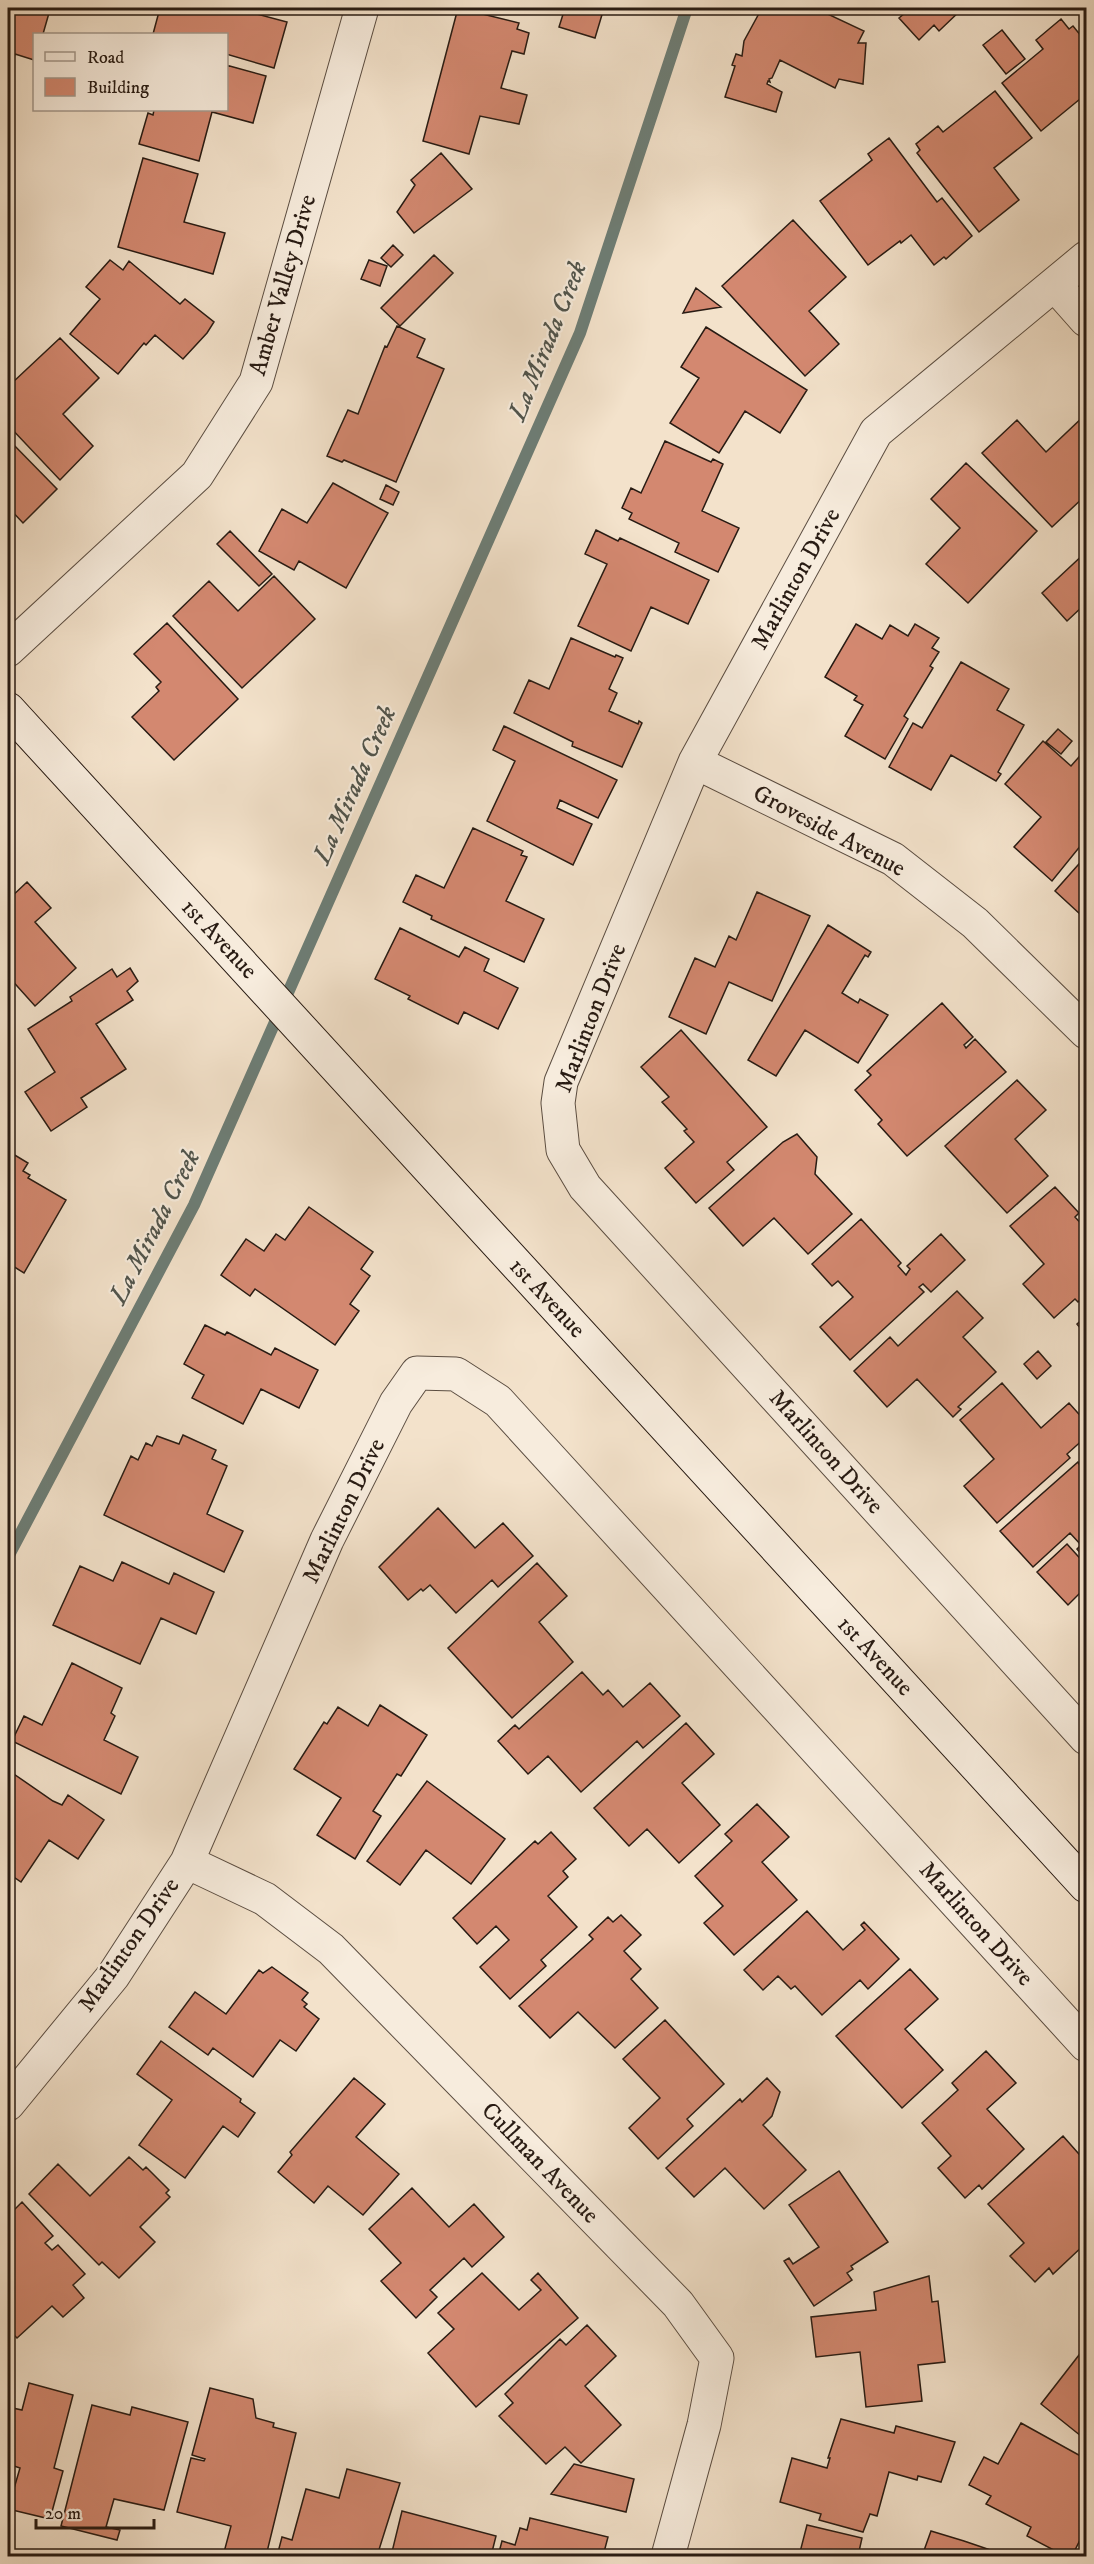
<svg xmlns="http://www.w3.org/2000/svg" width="1094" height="2564" viewBox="0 0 1094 2564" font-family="'IM FELL DW Pica',serif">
<rect width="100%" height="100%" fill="#f3e2cb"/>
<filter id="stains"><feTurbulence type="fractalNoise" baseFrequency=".00333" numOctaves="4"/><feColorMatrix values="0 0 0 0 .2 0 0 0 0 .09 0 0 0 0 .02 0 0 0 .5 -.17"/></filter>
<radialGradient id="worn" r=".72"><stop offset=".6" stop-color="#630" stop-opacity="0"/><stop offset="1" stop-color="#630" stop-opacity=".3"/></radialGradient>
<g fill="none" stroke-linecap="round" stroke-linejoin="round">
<path stroke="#6d7d75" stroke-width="12" d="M 8,1557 L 194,1205 L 580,333 L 687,8"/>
</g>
<path fill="#d38870" stroke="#281b13" stroke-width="1.5" d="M 8,8 L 29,8 L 49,13 L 43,34 L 34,34 L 34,60 L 15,54 L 10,73 L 8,72 Z
M 160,8 L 250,8 L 249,12 L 287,22 L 274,68 L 226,54 L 226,34 L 153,34 Z
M 458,8 L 519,23 L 517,29 L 529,33 L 524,54 L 512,51 L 501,88 L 527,95 L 519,124 L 480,116 L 469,154 L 423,141 Z
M 565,8 L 604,8 L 595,38 L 559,27 Z
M 762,8 L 815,8 L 864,31 L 858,43 L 866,43 L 863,84 L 839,79 L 835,88 L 780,60 L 772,78 L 769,79 L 770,82 L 768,81 L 767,84 L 782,92 L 776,112 L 725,97 L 735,66 L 732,65 L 736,54 L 742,56 L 744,41 Z
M 911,8 L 963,8 L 939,31 L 934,25 L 919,40 L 899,18 Z
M 1061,19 L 1069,29 L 1073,26 L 1086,42 L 1086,107 L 1080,99 L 1041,131 L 1002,83 L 1043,49 L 1036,40 Z
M 1002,30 L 1025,59 L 1006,74 L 983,45 Z
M 226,65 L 266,76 L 253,123 L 212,112 L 199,161 L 139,144 L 148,113 L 153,115 L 154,110 L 226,110 Z
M 995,91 L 1032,138 L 994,168 L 1019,200 L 979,232 L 917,153 L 920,150 L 916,144 L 938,126 L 943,132 Z
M 8,102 L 14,106 L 8,120 Z
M 889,138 L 937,202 L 942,198 L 972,236 L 946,259 L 944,257 L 934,265 L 911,235 L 901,243 L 900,241 L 868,265 L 820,201 L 872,160 L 868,154 Z
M 8,148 L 14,151 L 8,166 Z
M 441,153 L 472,189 L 414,233 L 397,212 L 415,185 L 411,180 Z
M 143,158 L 198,174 L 184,222 L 225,233 L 213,274 L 118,247 Z
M 793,220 L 846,277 L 809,311 L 839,344 L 805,376 L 722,286 Z
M 393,245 L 403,255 L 391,267 L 381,258 Z
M 434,255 L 453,273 L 400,326 L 381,308 Z
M 110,260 L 123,270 L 129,261 L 180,304 L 185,299 L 214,322 L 207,333 L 183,359 L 155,335 L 146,345 L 144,343 L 118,374 L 70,334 L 100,299 L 86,287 Z
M 369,260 L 387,266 L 380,286 L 361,279 Z
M 696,288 L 721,307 L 683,313 Z
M 397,326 L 425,339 L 417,357 L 444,369 L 396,482 L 344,460 L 342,462 L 327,456 L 348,410 L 358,414 L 385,346 L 387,347 Z
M 706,327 L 807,390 L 780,433 L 745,411 L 719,453 L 670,423 L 699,378 L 681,367 Z
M 60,338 L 99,378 L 63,414 L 93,446 L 60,480 L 8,425 L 8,379 L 12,383 Z
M 1084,416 L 1086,419 L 1086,495 L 1052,527 L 982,453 L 1017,420 L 1046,452 Z
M 8,439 L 57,489 L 23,523 L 8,507 Z
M 665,441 L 711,462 L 713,459 L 723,464 L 702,511 L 739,528 L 718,572 L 675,552 L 679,543 L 629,519 L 632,513 L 622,508 L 631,488 L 641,493 Z
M 966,463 L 1037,531 L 968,603 L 926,564 L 960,528 L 931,499 Z
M 333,483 L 388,513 L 346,588 L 299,561 L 294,570 L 259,551 L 282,509 L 307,523 Z
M 386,485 L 399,492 L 393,505 L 380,499 Z
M 596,530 L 618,541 L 620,538 L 709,580 L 688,624 L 651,607 L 631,651 L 578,626 L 607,564 L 585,554 Z
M 230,531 L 272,574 L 259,586 L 217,544 Z
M 1086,552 L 1086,609 L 1083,606 L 1067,621 L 1042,593 Z
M 274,576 L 315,619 L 242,688 L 173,616 L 209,581 L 238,611 Z
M 167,623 L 238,699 L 174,760 L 132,717 L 159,691 L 156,687 L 161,682 L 134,654 Z
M 856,624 L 882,639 L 890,625 L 908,636 L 915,624 L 939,638 L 932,648 L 939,652 L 930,666 L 933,668 L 904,716 L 908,719 L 885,759 L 845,736 L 863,705 L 854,700 L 857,696 L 825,677 Z
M 571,638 L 615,657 L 616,655 L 623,658 L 609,689 L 617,693 L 609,711 L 638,724 L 639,721 L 642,723 L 622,767 L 572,746 L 573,742 L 514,713 L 529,680 L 549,689 Z
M 961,662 L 1009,689 L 997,710 L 1024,725 L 998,772 L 1001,774 L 996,781 L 951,755 L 931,790 L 889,767 L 913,723 L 922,728 Z
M 504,726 L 617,780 L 598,818 L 560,800 L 557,808 L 592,824 L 573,865 L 487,821 L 515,761 L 493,750 Z
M 1058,729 L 1072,741 L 1061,754 L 1046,742 Z
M 1043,741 L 1071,766 L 1086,749 L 1086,839 L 1052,881 L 1014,847 L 1041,817 L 1005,784 Z
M 473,828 L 523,851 L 521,855 L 527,857 L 506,901 L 544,919 L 524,962 L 431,919 L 432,916 L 403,902 L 416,875 L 444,888 Z
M 1086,856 L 1086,916 L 1083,913 L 1081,915 L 1055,891 Z
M 27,882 L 51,908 L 35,922 L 76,968 L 35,1006 L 8,976 L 8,900 Z
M 757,892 L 810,916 L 772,1001 L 729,982 L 706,1034 L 669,1017 L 695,958 L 715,967 L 729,936 L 736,940 Z
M 828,925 L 871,952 L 868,957 L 865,955 L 842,993 L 858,1003 L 860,999 L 888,1015 L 858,1063 L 805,1030 L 776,1076 L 748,1060 Z
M 400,928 L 459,957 L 465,947 L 489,959 L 484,971 L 518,988 L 498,1029 L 464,1012 L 458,1024 L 408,999 L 410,996 L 375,979 Z
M 130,968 L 138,981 L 127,991 L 133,1000 L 96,1024 L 126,1069 L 81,1098 L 87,1107 L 51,1131 L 25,1092 L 55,1072 L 28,1029 L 72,1001 L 70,997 L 112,969 L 117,977 Z
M 942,1003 L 973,1037 L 964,1045 L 966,1048 L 975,1039 L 1006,1072 L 907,1156 L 878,1124 L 882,1120 L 855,1090 L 871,1075 L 867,1071 Z
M 681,1030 L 767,1127 L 727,1162 L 734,1170 L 696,1203 L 665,1168 L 694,1142 L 684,1131 L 687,1129 L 662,1102 L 669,1097 L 641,1067 Z
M 1017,1080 L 1046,1110 L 1015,1139 L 1048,1176 L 1007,1213 L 945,1146 Z
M 797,1134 L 817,1157 L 815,1174 L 852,1214 L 808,1254 L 774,1218 L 743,1246 L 709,1208 L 783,1142 Z
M 8,1151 L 28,1163 L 23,1171 L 30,1175 L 28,1178 L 66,1200 L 24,1273 L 8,1263 Z
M 1055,1187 L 1079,1213 L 1075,1217 L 1086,1229 L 1086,1294 L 1078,1302 L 1075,1299 L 1054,1318 L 1023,1284 L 1044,1264 L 1010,1226 Z
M 309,1207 L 373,1252 L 361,1269 L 370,1276 L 350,1304 L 359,1311 L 335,1345 L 255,1289 L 250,1296 L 221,1275 L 246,1239 L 264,1251 L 276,1234 L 285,1240 Z
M 861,1219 L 901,1263 L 898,1266 L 906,1275 L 910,1269 L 907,1266 L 941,1234 L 965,1260 L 931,1292 L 923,1284 L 919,1287 L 924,1292 L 850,1360 L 820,1327 L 853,1297 L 838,1281 L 832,1286 L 812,1264 Z
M 957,1291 L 983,1318 L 963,1337 L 996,1372 L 958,1407 L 961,1409 L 953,1417 L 917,1379 L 887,1407 L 854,1371 L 890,1337 L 898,1346 Z
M 1086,1316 L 1086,1335 L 1077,1324 Z
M 205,1325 L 225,1335 L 227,1332 L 271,1355 L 275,1348 L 318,1370 L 299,1408 L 261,1389 L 243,1424 L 192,1398 L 204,1375 L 184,1364 Z
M 1038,1351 L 1051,1366 L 1037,1379 L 1024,1364 Z
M 1002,1383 L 1041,1428 L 1069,1403 L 1086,1422 L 1086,1437 L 1067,1454 L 1070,1458 L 997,1523 L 964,1486 L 994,1459 L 960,1420 Z
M 183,1435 L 216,1450 L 212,1459 L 227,1466 L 207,1514 L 243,1531 L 224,1572 L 104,1515 L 131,1456 L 138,1460 L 146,1443 L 152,1446 L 157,1436 L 179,1444 Z
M 1086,1457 L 1086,1560 L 1077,1549 L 1081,1545 L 1070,1533 L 1033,1567 L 1000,1531 L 1078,1462 L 1079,1464 Z
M 438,1508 L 475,1548 L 503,1523 L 533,1556 L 498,1587 L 492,1580 L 456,1613 L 430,1585 L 423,1591 L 421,1589 L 408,1600 L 379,1567 Z
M 1067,1544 L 1086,1565 L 1086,1587 L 1068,1605 L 1037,1572 Z
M 122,1562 L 169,1584 L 174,1573 L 214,1592 L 196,1634 L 161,1618 L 140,1664 L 53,1625 L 80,1566 L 113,1581 Z
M 537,1563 L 567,1596 L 539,1622 L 573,1662 L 512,1718 L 448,1648 Z
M 72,1663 L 122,1688 L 111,1713 L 115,1716 L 104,1740 L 138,1757 L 121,1794 L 12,1741 L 24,1716 L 42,1725 Z
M 582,1672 L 603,1695 L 608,1690 L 623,1707 L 650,1683 L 680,1716 L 643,1748 L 637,1741 L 581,1792 L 548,1756 L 528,1774 L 498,1741 L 515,1725 L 519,1729 Z
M 380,1705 L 427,1735 L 401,1776 L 397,1774 L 373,1811 L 381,1816 L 355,1859 L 317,1835 L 341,1798 L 294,1769 L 324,1722 L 327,1724 L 338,1707 L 368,1726 Z
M 686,1723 L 714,1754 L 682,1783 L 720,1825 L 679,1863 L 647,1829 L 629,1846 L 594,1808 Z
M 8,1770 L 53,1801 L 62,1805 L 68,1795 L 104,1820 L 78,1859 L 49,1840 L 21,1882 L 8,1873 Z
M 427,1781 L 505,1839 L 471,1884 L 426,1850 L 400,1885 L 367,1861 Z
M 757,1804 L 789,1837 L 762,1862 L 797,1900 L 734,1955 L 704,1923 L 723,1906 L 695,1876 L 732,1841 L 725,1834 Z
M 551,1832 L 576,1859 L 563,1871 L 568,1877 L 548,1896 L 577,1927 L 541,1960 L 546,1966 L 510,1999 L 480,1967 L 509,1940 L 496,1926 L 477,1944 L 453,1918 L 535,1841 L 538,1844 Z
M 807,1911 L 843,1950 L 865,1930 L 861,1925 L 864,1922 L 899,1959 L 868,1989 L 860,1980 L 822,2015 L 795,1986 L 791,1989 L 778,1976 L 763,1990 L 744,1970 Z
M 621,1915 L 641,1935 L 624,1951 L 641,1969 L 631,1979 L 658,2008 L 615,2048 L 578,2012 L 550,2038 L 519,2006 L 593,1939 L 589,1935 L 608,1917 L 613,1922 Z
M 272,1967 L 308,1993 L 302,2000 L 307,2004 L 304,2007 L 319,2019 L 296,2051 L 280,2040 L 253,2077 L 213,2048 L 208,2055 L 169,2027 L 195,1992 L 226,2014 L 259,1970 L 263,1973 Z
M 910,1969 L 938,1999 L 905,2029 L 943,2070 L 902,2108 L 836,2036 Z
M 665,2020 L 724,2084 L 687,2119 L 693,2126 L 658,2159 L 629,2128 L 660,2098 L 623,2059 Z
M 161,2041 L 241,2099 L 240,2102 L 255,2113 L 238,2137 L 223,2126 L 185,2178 L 139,2145 L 172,2100 L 137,2074 Z
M 986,2051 L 1016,2083 L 987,2109 L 1024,2149 L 982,2189 L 979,2185 L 965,2198 L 938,2168 L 951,2156 L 922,2123 L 958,2090 L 952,2083 Z
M 354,2078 L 385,2104 L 356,2137 L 399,2174 L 363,2215 L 328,2186 L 314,2203 L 278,2172 L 292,2155 L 290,2152 Z
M 767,2078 L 780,2092 L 772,2116 L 763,2125 L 806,2170 L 764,2209 L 725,2168 L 694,2197 L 666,2168 L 740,2099 L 742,2102 Z
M 1063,2136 L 1086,2162 L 1086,2243 L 1053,2274 L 1049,2268 L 1035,2282 L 1010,2256 L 1024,2243 L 988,2204 Z
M 129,2157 L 143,2170 L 146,2167 L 169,2190 L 166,2193 L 170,2197 L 140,2227 L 155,2242 L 119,2278 L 102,2262 L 99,2265 L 29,2194 L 58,2164 L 90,2196 Z
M 839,2171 L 888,2242 L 851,2266 L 853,2269 L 847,2273 L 852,2280 L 814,2306 L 784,2261 L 789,2258 L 793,2264 L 819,2247 L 789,2205 Z
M 412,2188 L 449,2227 L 474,2204 L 504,2237 L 472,2267 L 464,2258 L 430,2290 L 437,2297 L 416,2318 L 381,2281 L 401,2263 L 369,2229 Z
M 22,2202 L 53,2236 L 45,2243 L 52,2250 L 58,2245 L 85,2274 L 73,2285 L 84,2298 L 63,2317 L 52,2306 L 17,2338 L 8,2329 L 8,2263 L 13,2258 L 8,2253 L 8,2216 Z
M 482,2273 L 519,2310 L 541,2290 L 531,2280 L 538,2273 L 578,2318 L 476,2407 L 428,2353 L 454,2329 L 438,2313 Z
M 929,2276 L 932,2302 L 938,2301 L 945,2362 L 918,2365 L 922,2401 L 866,2407 L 860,2352 L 816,2357 L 811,2317 L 876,2310 L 874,2292 Z
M 587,2325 L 616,2356 L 585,2386 L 621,2425 L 581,2463 L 565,2447 L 546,2464 L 499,2416 L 513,2403 L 505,2394 L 560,2339 L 566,2345 Z
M 1086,2346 L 1086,2440 L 1041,2404 Z
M 29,2383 L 73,2395 L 54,2468 L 63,2471 L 50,2519 L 8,2509 L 20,2468 L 8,2464 L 8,2407 L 22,2410 Z
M 210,2388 L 253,2399 L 256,2418 L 274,2423 L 273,2427 L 296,2433 L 266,2556 L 223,2556 L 231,2526 L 177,2512 L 191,2458 L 204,2461 L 205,2459 L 192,2455 Z
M 92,2405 L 130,2415 L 132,2407 L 188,2422 L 164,2510 L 114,2499 L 106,2527 L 120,2530 L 117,2540 L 61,2526 Z
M 841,2419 L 894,2433 L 896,2426 L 955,2442 L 941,2482 L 918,2476 L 917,2480 L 889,2472 L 877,2516 L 870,2514 L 863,2532 L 819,2520 L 821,2514 L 780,2502 L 792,2458 L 827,2468 L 830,2458 L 828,2458 Z
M 1021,2423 L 1086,2459 L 1086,2528 L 1072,2556 L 1065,2556 L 1027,2536 L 1031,2527 L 986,2504 L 991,2496 L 969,2485 L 984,2457 L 998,2464 Z
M 574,2464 L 634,2479 L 626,2512 L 551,2494 Z
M 347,2469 L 400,2483 L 377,2556 L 277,2556 L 282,2537 L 292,2540 L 306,2489 L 339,2498 Z
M 402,2511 L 496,2536 L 491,2556 L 391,2556 Z
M 530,2518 L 608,2537 L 603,2556 L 498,2556 L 502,2541 L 515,2545 L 520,2528 L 527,2530 Z
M 807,2525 L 862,2538 L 858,2556 L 799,2556 Z
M 931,2531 L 964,2541 L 1008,2556 L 922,2556 Z"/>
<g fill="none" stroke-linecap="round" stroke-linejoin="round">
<defs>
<path id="minor" d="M 1086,258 L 876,432 L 695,762 L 561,1082 L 558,1103 L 563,1150 L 585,1187 L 1086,1738
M 1055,285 L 1086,320
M 8,650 L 197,475 L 256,382 L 362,8
M 695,762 L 893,859 L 975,923 L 1086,1032
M 187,1862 L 265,1899 L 331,1949 L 678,2304 L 717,2358 L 704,2425 L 668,2556
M 8,2104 L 113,1976 L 187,1862 L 327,1540 L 396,1403 L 417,1373 L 456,1374 L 498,1401 L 1086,2045"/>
<path id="secondary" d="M 8,709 L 1086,1886"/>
</defs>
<use href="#minor" stroke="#5b4d41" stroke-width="35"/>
<use href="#secondary" stroke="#281b13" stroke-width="35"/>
<use href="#minor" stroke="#f7ecdd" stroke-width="33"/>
<use href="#secondary" stroke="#f7ecdd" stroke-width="33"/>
</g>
<g text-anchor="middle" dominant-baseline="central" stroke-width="4.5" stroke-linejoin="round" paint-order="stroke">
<g font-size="24" fill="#281b13" stroke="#f7ecdd">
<text transform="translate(283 285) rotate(-74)">Amber Valley Drive</text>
<text transform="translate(796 579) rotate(-61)">Marlinton Drive</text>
<text transform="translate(829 831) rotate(28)">Groveside Avenue</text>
<text transform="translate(219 939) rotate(47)">1st Avenue</text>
<text transform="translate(591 1018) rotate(-69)">Marlinton Drive</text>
<text transform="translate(547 1298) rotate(47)">1st Avenue</text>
<text transform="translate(826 1452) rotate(48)">Marlinton Drive</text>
<text transform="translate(344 1511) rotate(-64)">Marlinton Drive</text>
<text transform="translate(875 1656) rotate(47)">1st Avenue</text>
<text transform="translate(976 1924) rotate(48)">Marlinton Drive</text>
<text transform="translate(129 1945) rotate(-55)">Marlinton Drive</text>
<text transform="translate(540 2163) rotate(46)">Cullman Avenue</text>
</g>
<g font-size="26" font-style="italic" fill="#50544c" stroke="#f7ecdd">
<text transform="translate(548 341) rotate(-68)">La Mirada Creek</text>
<text transform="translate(355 785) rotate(-66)">La Mirada Creek</text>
<text transform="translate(155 1227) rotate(-63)">La Mirada Creek</text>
</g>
</g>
<rect width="1094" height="2564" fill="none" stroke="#f3e2cb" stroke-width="30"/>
<rect x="9" y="9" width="1076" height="2546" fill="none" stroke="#281b13" stroke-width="3"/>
<rect x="15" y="15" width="1064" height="2534" fill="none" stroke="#281b13" stroke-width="1.5"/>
<rect x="33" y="33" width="195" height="78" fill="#f7ecdd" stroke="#a4988c" stroke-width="1.5"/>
<rect x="45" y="52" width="30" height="9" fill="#f7ecdd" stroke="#a4988c" stroke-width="1.5"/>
<text x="87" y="63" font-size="18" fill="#281b13">Road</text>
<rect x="45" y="78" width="30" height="18" fill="#d38870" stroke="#a4988c" stroke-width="1.5"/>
<text x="87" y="93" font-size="18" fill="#281b13">Building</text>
<path d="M36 2519v9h118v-9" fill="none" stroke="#281b13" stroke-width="3"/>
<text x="45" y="2519" font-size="18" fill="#281b13" stroke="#f7ecdd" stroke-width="4.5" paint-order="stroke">20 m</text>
<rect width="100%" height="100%" filter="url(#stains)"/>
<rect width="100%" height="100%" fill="url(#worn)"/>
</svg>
